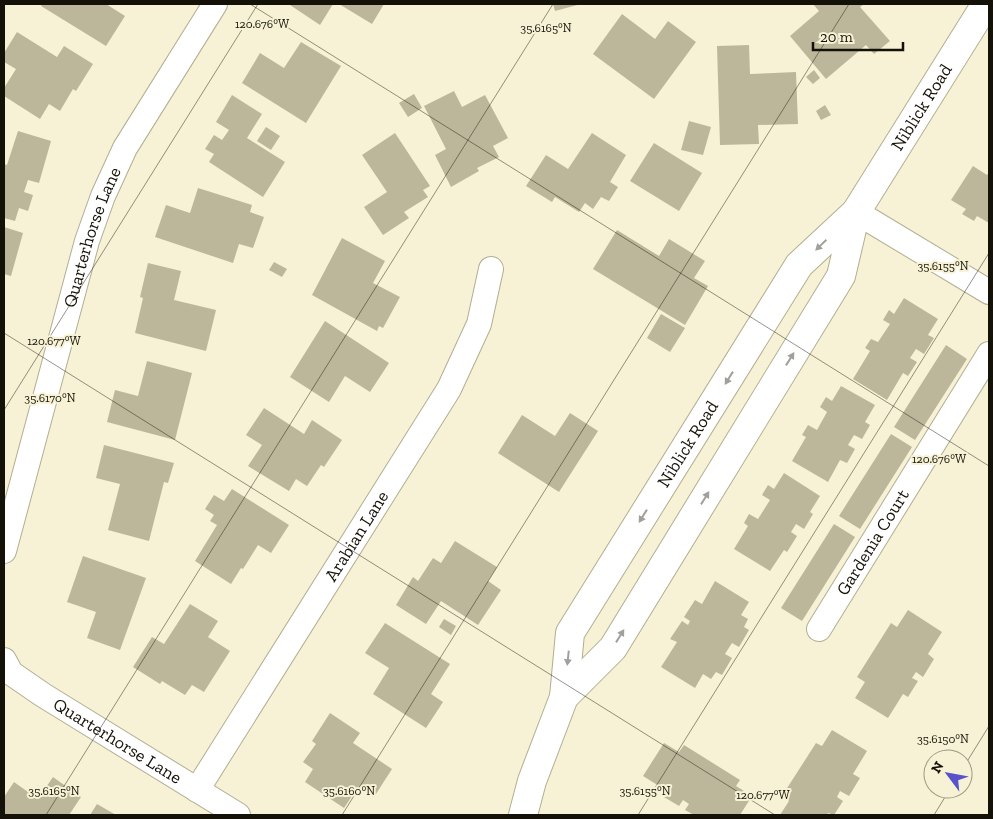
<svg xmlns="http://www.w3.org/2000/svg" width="993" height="819" viewBox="0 0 993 819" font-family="'Zilla Slab',serif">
<rect width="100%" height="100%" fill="#f7f2d5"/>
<path fill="#bcb79b" d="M 42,4 L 106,4 L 125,16 L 106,46 L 41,6 Z
M 291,4 L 333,4 L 320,25 L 290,5 Z
M 339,4 L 384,4 L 372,24 Z
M 553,4 L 581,4 L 555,11 Z
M 813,4 L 864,4 L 860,7 L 890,41 L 874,54 L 866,45 L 826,79 L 790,36 L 819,11 Z
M 622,14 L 655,39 L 668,21 L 696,42 L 654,99 L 593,54 Z
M 17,32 L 57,57 L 64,46 L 93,64 L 76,91 L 73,89 L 60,111 L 49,104 L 40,119 L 4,96 L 4,88 L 16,69 L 4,62 L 4,53 Z
M 301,42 L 341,66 L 306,123 L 242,83 L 260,53 L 284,68 Z
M 749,45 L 750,74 L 796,72 L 798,124 L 758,125 L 759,144 L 720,145 L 717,46 Z
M 814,70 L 820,78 L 813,84 L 806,77 Z
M 454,91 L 462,107 L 485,95 L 508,138 L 493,146 L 499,157 L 477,168 L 479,171 L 451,187 L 435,155 L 446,149 L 424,106 Z
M 414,94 L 422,108 L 408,117 L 399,103 Z
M 232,95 L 262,114 L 247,138 L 285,162 L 263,197 L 209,162 L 214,154 L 205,149 L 214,135 L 222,140 L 229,130 L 216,122 Z
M 825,105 L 831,115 L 821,120 L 816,111 Z
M 689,121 L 711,127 L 703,155 L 681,150 Z
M 266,127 L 280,136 L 271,150 L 257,141 Z
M 18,131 L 51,141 L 39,183 L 28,180 L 24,192 L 33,195 L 28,211 L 19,208 L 15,221 L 4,218 L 4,164 L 7,165 Z
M 395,133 L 430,186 L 423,190 L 428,197 L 404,212 L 409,218 L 383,235 L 364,207 L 387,192 L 362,155 Z
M 592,133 L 626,155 L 610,182 L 618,187 L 609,201 L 601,197 L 593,209 L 585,203 L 579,212 L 555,197 L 552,202 L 526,186 L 546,155 L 568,169 Z
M 654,143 L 702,173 L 679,211 L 630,181 Z
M 973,166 L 987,175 L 989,172 L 989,223 L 977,216 L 974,221 L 962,214 L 966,209 L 951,200 Z
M 198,188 L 252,205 L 250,212 L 264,217 L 253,248 L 239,244 L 233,263 L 155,237 L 166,205 L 190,213 Z
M 4,227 L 23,233 L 11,276 L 4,274 Z
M 617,230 L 659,256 L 669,239 L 705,261 L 694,278 L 708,286 L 685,325 L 593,269 Z
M 342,238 L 385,261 L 373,283 L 400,297 L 383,328 L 379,326 L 377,331 L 312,295 Z
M 274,262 L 287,269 L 282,277 L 269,270 Z
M 148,263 L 181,271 L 174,300 L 216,310 L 206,351 L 135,333 L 143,298 L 140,297 Z
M 904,298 L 938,319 L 928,335 L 934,338 L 924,354 L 916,349 L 910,358 L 917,362 L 908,376 L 903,373 L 887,400 L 853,379 L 870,351 L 865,348 L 871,339 L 878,342 L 890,324 L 883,320 L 889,310 L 894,314 Z
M 661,314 L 685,328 L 670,352 L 647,338 Z
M 325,321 L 389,363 L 370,392 L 345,376 L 329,402 L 290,377 Z
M 946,345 L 967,359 L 915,440 L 894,427 Z
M 147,361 L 192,373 L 175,440 L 107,422 L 115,390 L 138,396 Z
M 841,386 L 875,405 L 865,422 L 870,425 L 862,439 L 854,435 L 848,445 L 855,449 L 847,463 L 840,460 L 828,482 L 792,461 L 806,437 L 802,435 L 808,425 L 817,430 L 827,412 L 820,407 L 826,397 L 832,401 Z
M 264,408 L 304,434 L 312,420 L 342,440 L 324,467 L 321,465 L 307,486 L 296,479 L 289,491 L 248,466 L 262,445 L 246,435 Z
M 570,413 L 598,431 L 559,492 L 498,453 L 522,415 L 555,436 Z
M 891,434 L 912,447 L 860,529 L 839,516 Z
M 104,445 L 174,463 L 168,483 L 164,482 L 149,541 L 108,530 L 120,484 L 96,478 Z
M 784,473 L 820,496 L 810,512 L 813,514 L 804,529 L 796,524 L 791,532 L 797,536 L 787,552 L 784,550 L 770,571 L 734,549 L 748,526 L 744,523 L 749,514 L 758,519 L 770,500 L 762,495 L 768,485 L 774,489 Z
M 232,489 L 289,525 L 271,553 L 258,545 L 243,569 L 241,568 L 231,584 L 195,561 L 217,525 L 210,521 L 214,515 L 205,509 L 214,495 L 224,501 Z
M 834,524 L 855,537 L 802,621 L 781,608 Z
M 455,541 L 497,567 L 488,581 L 501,590 L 478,625 L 441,601 L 426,624 L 396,605 L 413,577 L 418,581 L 433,558 L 441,563 Z
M 83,556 L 146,578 L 120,650 L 87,638 L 96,612 L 67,602 Z
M 715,581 L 749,602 L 741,615 L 748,619 L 744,627 L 749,630 L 739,647 L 732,643 L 725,654 L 732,658 L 722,675 L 716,672 L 711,679 L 703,674 L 695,688 L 661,667 L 677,642 L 670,639 L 682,621 L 688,625 L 690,621 L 684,617 L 695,600 L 702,604 Z
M 190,604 L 218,621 L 208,637 L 230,651 L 204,692 L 192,685 L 185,695 L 162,681 L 160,684 L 133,667 L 152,637 L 164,644 Z
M 908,610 L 942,632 L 928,654 L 934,659 L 923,677 L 916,672 L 912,678 L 918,681 L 908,697 L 903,694 L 888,718 L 855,698 L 865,682 L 857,677 L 891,623 L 897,627 Z
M 444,619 L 456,626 L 451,635 L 439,627 Z
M 385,623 L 450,664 L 431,694 L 443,702 L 426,728 L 373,694 L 389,668 L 365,653 Z
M 330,713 L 360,733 L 353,743 L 392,769 L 374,797 L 358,787 L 344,808 L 305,782 L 313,769 L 303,762 L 316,744 L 312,741 Z
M 832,730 L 867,751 L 853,774 L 860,778 L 849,796 L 840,791 L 837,797 L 843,801 L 834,815 L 828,813 L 827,815 L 780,815 L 789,801 L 782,796 L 816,743 L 822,746 Z
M 664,743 L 679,752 L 684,745 L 740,780 L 736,786 L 752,796 L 740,815 L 694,815 L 685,810 L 689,804 L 683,800 L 679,806 L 664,797 L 667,791 L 643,776 Z
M 53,777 L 81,797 L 69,815 L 4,815 L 4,797 L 14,782 L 38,799 Z
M 97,804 L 116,815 L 90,815 Z"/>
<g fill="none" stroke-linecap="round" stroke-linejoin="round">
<defs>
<g id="minor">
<path d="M 856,212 L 989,292"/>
<path id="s1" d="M 4,551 L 87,241 L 103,196 L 125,148 L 215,4"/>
<path id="s2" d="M 819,629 L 989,354"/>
<path id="s3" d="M 4,660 L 11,673 L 43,695 L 238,815"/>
<path id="s4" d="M 197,790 L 449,389 L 479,324 L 491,269"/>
</g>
<g id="secondary">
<path d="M 564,697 L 613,648 L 841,276 L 856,212"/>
<path id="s5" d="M 523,815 L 532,781 L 564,697 L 570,633 L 799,265 L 856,212 L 986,4"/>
</g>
</defs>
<use href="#minor" stroke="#b2ae92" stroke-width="26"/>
<use href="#secondary" stroke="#b2ae92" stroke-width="30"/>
<use href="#minor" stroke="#fff" stroke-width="24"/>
<use href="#secondary" stroke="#fff" stroke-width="28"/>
</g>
<defs><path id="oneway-solid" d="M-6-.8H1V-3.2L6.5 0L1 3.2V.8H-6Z" transform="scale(1.25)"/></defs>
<g fill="#a1a09c">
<use href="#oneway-solid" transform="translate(821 245) rotate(136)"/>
<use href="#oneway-solid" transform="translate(790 359) rotate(-58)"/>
<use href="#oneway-solid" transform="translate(729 378) rotate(122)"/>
<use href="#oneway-solid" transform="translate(705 498) rotate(-58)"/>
<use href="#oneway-solid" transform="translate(643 516) rotate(122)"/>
<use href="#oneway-solid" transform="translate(620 636) rotate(-58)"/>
<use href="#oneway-solid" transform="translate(568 658) rotate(96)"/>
</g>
<path fill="none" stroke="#141208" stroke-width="1" stroke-opacity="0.45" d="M 250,4 L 989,466M 4,333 L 775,815M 4,410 L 258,4M 963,768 L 989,726M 46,815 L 553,4M 342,815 L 849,4M 638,815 L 989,253M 934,815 L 950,789"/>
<g text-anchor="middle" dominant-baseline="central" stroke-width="4" stroke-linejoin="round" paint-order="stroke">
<g font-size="18" fill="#141208" stroke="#f7f2d5">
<text stroke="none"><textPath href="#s5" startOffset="824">Niblick Road</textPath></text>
<text stroke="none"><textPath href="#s1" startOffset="326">Quarterhorse Lane</textPath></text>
<text stroke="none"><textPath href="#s5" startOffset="412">Niblick Road</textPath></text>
<text stroke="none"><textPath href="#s4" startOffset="300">Arabian Lane</textPath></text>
<text stroke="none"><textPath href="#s2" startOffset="102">Gardenia Court</textPath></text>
<text stroke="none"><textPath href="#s3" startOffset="141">Quarterhorse Lane</textPath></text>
</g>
</g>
<g font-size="12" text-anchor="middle" fill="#141208" stroke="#f7f2d5" stroke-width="4" stroke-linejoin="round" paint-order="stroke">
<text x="262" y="28">120.676°W</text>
<text x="546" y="32">35.6165°N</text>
<text x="943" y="270">35.6155°N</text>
<text x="54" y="345">120.677°W</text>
<text x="50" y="402">35.6170°N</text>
<text x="939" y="463">120.676°W</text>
<text x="943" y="743">35.6150°N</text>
<text x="54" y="795">35.6165°N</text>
<text x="349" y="795">35.6160°N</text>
<text x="645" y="795">35.6155°N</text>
<text x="763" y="799">120.677°W</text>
</g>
<rect width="993" height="819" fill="none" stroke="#141208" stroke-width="10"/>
<g transform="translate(948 774) rotate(302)"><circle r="24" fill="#f7f2d5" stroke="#9c9883"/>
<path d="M0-4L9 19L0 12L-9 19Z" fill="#5853ca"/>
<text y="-8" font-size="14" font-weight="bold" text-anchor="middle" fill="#141208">N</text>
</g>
<path d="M813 42v8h90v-8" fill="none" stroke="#141208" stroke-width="2.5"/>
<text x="820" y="42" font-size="15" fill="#141208" stroke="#f7f2d5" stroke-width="4" paint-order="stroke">20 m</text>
</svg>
